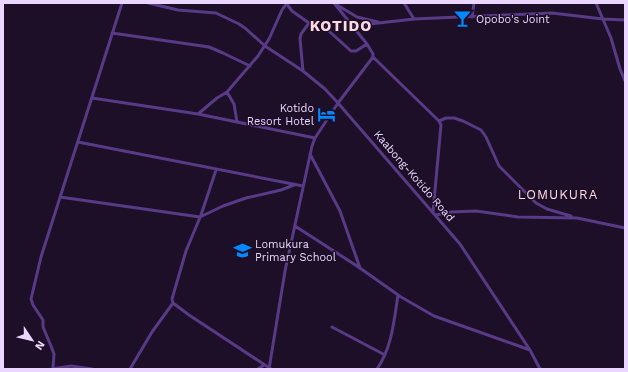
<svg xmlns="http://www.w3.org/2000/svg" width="628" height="372" viewBox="0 0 628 372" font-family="'Work Sans',sans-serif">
<rect width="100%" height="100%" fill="#1c0f27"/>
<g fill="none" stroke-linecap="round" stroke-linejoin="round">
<path stroke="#593a86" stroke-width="3" d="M 148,3 L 178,10 L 216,13 L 239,24 L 245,28 L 265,46 L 303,71 L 325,89 L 338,103 L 315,138 L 312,146 L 285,271 L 269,369
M 286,3 L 292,11 L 309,23 L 316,22 L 320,23 L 351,51 L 356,51 L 367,44
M 334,3 L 367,44 L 373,54 L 373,57 L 338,103 L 460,244 L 530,350 L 540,369
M 404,3 L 414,19
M 596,3 L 611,38 L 620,69 L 625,81
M 337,5 L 357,17 L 378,22
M 472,17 L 474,3
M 352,26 L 414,19 L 552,13 L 603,19 L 625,20
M 112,33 L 209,47 L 223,53 L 250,66
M 373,57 L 439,121 L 441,125 L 433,212
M 303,71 L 300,39 L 301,34 L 309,23
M 227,92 L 234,104 L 237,122
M 92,98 L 198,114 L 315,138
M 198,114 L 217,98 L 227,92 L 258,56 L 269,39 L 282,10 L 287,3
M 439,121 L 446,118 L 454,118 L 463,121 L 481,130 L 486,137 L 499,166 L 536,203 L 547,209 L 571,216
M 78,142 L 303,186
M 310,154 L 340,211 L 360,268
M 216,170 L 201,215 L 186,251 L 172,299 L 173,303 L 189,315 L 271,369
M 60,197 L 200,217 L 223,206 L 246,198 L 281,190 L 294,185
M 436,215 L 451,212 L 476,211 L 518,217 L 577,218 L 625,228
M 295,226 L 357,266 L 401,297 L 434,316 L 530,350
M 332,327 L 385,355
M 53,368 L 54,354 L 51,346 L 43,327 L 43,320 L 33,305 L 31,299 L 41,257 L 122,3
M 52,369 L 71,366 L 92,369
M 130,369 L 152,332 L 173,303
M 258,369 L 264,365
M 377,369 C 392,347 394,321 398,295"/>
</g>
<defs>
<symbol id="bar-bare" viewBox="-9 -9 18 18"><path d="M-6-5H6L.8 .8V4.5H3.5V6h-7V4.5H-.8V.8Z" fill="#0288ff" stroke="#1c0f27" stroke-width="2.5" paint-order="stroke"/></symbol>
<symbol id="hotel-bare" viewBox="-9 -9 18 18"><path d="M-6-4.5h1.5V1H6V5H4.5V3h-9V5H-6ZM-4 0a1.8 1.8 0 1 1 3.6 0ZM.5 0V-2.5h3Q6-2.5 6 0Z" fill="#0288ff" stroke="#1c0f27" stroke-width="2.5" paint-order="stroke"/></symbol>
<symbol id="school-bare" viewBox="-9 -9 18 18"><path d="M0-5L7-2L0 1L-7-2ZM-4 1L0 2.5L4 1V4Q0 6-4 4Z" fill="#0288ff" stroke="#1c0f27" stroke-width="2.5" paint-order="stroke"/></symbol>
</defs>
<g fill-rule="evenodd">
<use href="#bar-bare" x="450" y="6" width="25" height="25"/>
<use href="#hotel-bare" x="314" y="102" width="25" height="25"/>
<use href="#school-bare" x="230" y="238" width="25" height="25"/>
</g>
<g text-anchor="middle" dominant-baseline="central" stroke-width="3" stroke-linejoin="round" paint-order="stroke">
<g font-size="11" fill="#ead6ff" stroke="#1c0f27" text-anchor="start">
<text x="476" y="19">Opobo's Joint</text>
<text x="314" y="108" text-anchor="end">Kotido<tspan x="314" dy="13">Resort Hotel</tspan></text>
<text x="255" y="244">Lomukura<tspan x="255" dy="13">Primary School</tspan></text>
</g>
<g font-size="11" fill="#ead6ff" stroke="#1c0f27">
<text transform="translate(414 176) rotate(49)">Kaabong-Kotido Road</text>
</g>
<g font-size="13" letter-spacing="1" fill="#ffd8e2" stroke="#1c0f27">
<text x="558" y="194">LOMUKURA</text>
</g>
<g font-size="15" font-weight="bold" letter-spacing="1" fill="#ffd8e2" stroke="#1c0f27">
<text x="341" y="26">KOTIDO</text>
</g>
</g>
<rect width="628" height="372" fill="none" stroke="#ead6ff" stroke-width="8"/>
<g transform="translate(32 340) rotate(125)" stroke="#1c0f27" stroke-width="3" paint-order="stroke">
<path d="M0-3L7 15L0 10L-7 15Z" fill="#ead6ff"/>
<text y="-6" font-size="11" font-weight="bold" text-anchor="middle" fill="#ead6ff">N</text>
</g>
</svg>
